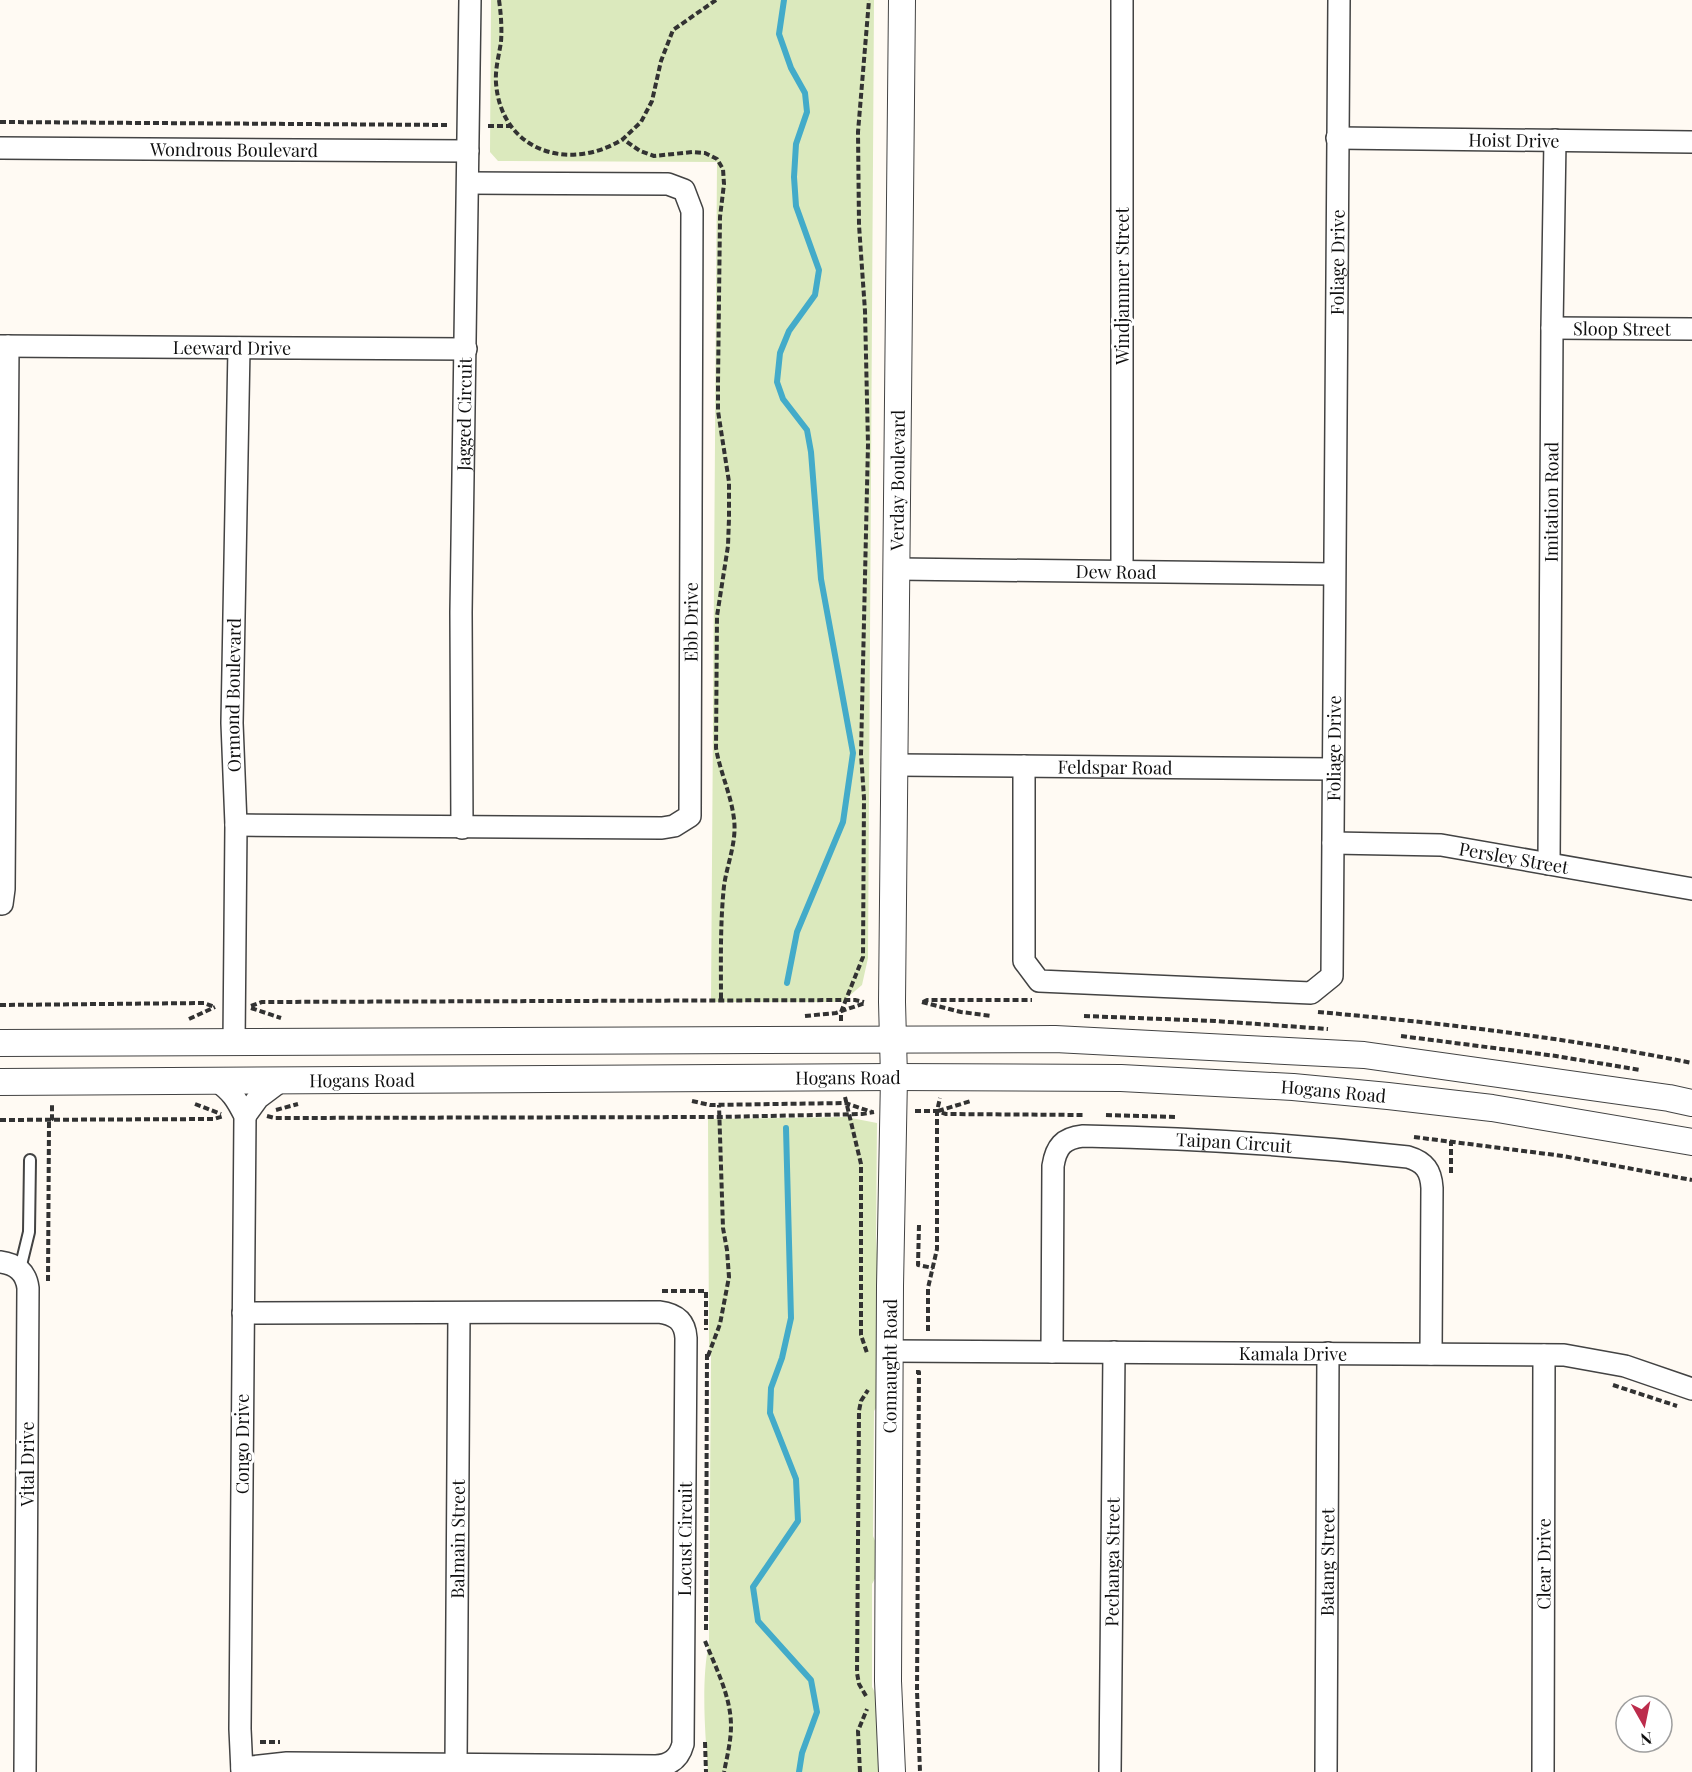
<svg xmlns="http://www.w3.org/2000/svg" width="1692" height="1772" viewBox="0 0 1692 1772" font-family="'Playfair Display',serif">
<rect width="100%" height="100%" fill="#fffaf3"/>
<path fill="#dbe9bd" d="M 491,0 L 874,0 L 868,958 L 862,985 L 842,1002 L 711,1002 L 717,162 L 498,161 L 490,152 Z
M 846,1117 L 877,1123 L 876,1237 L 880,1307 L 881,1400 L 874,1411 L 873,1536 C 881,1553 882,1568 872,1584 L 872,1687 L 878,1698 L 879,1772 L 708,1772 C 705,1731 701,1682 709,1642 L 711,1357 L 709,1346 L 708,1119 Z"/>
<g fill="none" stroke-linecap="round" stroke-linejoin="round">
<path stroke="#43abc9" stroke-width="6" d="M 784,0 L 779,34 L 791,68 L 805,93 L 807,112 L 796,144 L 794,177 L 796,206 L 819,270 L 815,295 L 789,331 L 780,353 L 777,382 L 783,399 L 807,430 L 811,452 L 821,579 L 853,753 L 843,822 L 797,932 L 787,983
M 786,1128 L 791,1318 L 782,1358 L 771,1388 L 770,1413 L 796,1479 L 798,1521 L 753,1587 L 758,1621 L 811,1680 L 817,1712 L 802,1753 L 799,1772"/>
<defs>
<path id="service" d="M 20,1269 L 29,1232 L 30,1160"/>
<g id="minor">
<path d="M 1122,0 L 1122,571"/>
<path id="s1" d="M 1337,138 L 1692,142"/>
<path id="s2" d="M 0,148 L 468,151"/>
<path id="s3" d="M 1552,328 L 1692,329"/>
<path id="s4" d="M 0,346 L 466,349"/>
<path id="s5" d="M 897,569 L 1334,574"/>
<path id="s6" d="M 896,765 L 1333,769"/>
<path id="s7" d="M 1024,766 L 1024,961 L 1039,981 L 1311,993 L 1332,976 L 1339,0"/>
<path id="s8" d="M 236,825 L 662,828 L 674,826 L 690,816 L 692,211 L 684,190 L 668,184 L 468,183"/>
<path id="s9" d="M 462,828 L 461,612 L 470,0"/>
<path id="s10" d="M 1333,843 L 1441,845 L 1692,889"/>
<path id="s11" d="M 1549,864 L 1552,328 L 1555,140"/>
<path d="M 2,904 L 4,889 L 8,346"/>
<path id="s12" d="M 234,1043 L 236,825 L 232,723 L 239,348"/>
<path d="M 216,1080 C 232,1092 236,1098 245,1116 L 240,1729 L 242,1772"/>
<path d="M 245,1116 L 258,1098 L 282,1080"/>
<path d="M 0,1262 C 16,1264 26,1272 28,1288 L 25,1772"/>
<path id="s13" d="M 891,1351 L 1564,1355 L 1625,1366 L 1692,1389"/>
<path id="s14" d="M 1052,1352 L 1053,1166 C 1056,1147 1063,1138 1083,1136 C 1192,1138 1300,1145 1408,1157 C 1425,1162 1431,1171 1432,1188 L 1431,1354"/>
<path id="s15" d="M 456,1764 L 459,1313"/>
<path id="s16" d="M 242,1768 L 287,1763 L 656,1766 C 670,1765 679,1759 683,1744 L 686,1338 C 685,1321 675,1314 659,1312 L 243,1313"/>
<path id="s17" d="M 1110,1772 L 1114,1352"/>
<path id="s18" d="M 1326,1772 L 1328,1353"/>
<path id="s19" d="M 1543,1772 L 1544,1355"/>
</g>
<g id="tertiary">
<path d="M 0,1043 L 1055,1039 L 1364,1055 L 1669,1098 L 1692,1103"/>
<path id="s20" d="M 0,1082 L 894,1077 L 1121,1078 L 1293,1087 L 1388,1096 L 1492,1108 L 1692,1142"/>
<path id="s21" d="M 892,1772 L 888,1681 L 890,1286 L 894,1077 L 892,1002 L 902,0"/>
</g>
</defs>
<use href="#service" stroke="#434343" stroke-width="14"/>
<use href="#minor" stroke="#434343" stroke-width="24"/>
<use href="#tertiary" stroke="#434343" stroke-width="28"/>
<path stroke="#323232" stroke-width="4" stroke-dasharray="6 3" stroke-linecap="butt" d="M 499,0 C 501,14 502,28 501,42 C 499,55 495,69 496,83 C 501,151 569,173 623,139
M 716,0 L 673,30 L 661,61 L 652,101 L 641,122 L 623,139 L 640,151 L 654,156 L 693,152 L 705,153 L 717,159 L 723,169 L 724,184 L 720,217 L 718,383 L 718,411 L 729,482 L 729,518 L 728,546 L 717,616 L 716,748 C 720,772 731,794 734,819 C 737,842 727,864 724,886 C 720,924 721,963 721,1001
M 0,122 L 450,125
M 488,126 L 511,126
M 922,1002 L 961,1012 L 992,1016
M 923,1002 L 927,1000 L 1032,1000
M 0,1005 L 204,1003 L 215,1007
M 251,1006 L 262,1002 L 855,1000 L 864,1002
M 251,1008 L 281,1018
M 1318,1012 C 1443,1023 1569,1038 1692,1063
M 805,1016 L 836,1013 L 865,1003
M 1084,1016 L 1215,1021 L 1328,1029
M 189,1019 L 215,1007
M 841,1021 L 841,1012 L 863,957 L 864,798 L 861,754 L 868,444 L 865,311 L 859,225 L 858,132 L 869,0
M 1401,1036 L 1556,1056 L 1640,1070
M 845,1097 L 861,1164 L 861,1335 L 867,1353
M 692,1101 L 710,1105 L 845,1103 L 872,1112
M 195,1104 L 221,1114
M 276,1110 L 298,1104
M 915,1111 L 937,1111 L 946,1114 L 1084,1115
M 938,1111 L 971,1101
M 1106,1115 L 1176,1117
M 267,1116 L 275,1118 L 719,1117 L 862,1114 L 874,1112
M 0,1120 L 214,1119 L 224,1116
M 1414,1137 L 1563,1156 L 1692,1180
M 1451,1173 L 1451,1141
M 919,1225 L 918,1265 L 933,1268
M 48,1281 L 49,1122 L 52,1119 L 52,1103
M 662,1291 L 706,1291 L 706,1330
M 928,1331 L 928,1288 L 937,1249 L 937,1111 L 940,1098
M 708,1356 L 720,1324 L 729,1277 L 727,1250 L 723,1228 L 719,1105
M 916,1372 L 919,1372 L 917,1691 L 920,1772
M 1613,1385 L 1677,1406
M 706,1630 L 707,1352
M 705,1641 C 716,1668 731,1697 731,1726 C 731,1741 727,1757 724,1772
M 866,1696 L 859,1684 L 857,1673 L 859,1411 L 861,1401 L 868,1390
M 260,1742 L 280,1742
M 705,1742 L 706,1772
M 860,1772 L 858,1731 L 867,1709"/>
<use href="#service" stroke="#fff" stroke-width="10"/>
<use href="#minor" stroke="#fff" stroke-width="21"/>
<use href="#tertiary" stroke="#fff" stroke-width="26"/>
</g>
<g text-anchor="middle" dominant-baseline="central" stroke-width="6" stroke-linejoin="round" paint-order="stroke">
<g font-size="18" fill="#101010" stroke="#fff">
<text stroke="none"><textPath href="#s1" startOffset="177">Hoist Drive</textPath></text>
<text stroke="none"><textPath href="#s2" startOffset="234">Wondrous Boulevard</textPath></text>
<text stroke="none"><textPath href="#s7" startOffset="1233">Foliage Drive</textPath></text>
<text transform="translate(1122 286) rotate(-90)">Windjammer Street</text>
<text stroke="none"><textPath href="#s3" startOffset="70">Sloop Street</textPath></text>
<text stroke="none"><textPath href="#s4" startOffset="232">Leeward Drive</textPath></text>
<text stroke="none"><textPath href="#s9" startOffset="414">Jagged Circuit</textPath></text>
<text stroke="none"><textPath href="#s21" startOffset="1292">Verday Boulevard</textPath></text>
<text stroke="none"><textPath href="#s11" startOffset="362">Imitation Road</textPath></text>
<text stroke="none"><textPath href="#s5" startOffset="219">Dew Road</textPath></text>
<text stroke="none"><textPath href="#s8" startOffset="651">Ebb Drive</textPath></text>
<text stroke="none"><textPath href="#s12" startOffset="348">Ormond Boulevard</textPath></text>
<text stroke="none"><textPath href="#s7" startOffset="747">Foliage Drive</textPath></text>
<text stroke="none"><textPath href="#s6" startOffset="219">Feldspar Road</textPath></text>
<text stroke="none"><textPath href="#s10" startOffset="182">Persley Street</textPath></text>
<text stroke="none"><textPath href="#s20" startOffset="848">Hogans Road</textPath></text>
<text stroke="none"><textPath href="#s20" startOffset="362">Hogans Road</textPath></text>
<text stroke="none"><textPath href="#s20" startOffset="1334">Hogans Road</textPath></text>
<text stroke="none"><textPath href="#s14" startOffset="384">Taipan Circuit</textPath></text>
<text stroke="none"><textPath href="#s13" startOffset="402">Kamala Drive</textPath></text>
<text stroke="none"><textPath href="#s21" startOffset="406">Connaught Road</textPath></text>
<text transform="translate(242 1444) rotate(-90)">Congo Drive</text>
<text transform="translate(27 1464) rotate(-90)">Vital Drive</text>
<text stroke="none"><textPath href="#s15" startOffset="225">Balmain Street</textPath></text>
<text stroke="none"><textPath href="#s16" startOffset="657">Locust Circuit</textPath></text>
<text stroke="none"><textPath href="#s17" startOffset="210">Pechanga Street</textPath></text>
<text stroke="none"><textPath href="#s18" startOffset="210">Batang Street</textPath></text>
<text stroke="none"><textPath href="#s19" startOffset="208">Clear Drive</textPath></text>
</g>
</g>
<g transform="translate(1644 1724) rotate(171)"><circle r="28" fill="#ffffff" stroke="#9f9f9f" stroke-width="1.5"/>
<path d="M0-4.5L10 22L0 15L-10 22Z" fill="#bc2c4c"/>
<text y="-9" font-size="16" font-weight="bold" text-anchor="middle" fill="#101010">N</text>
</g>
</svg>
